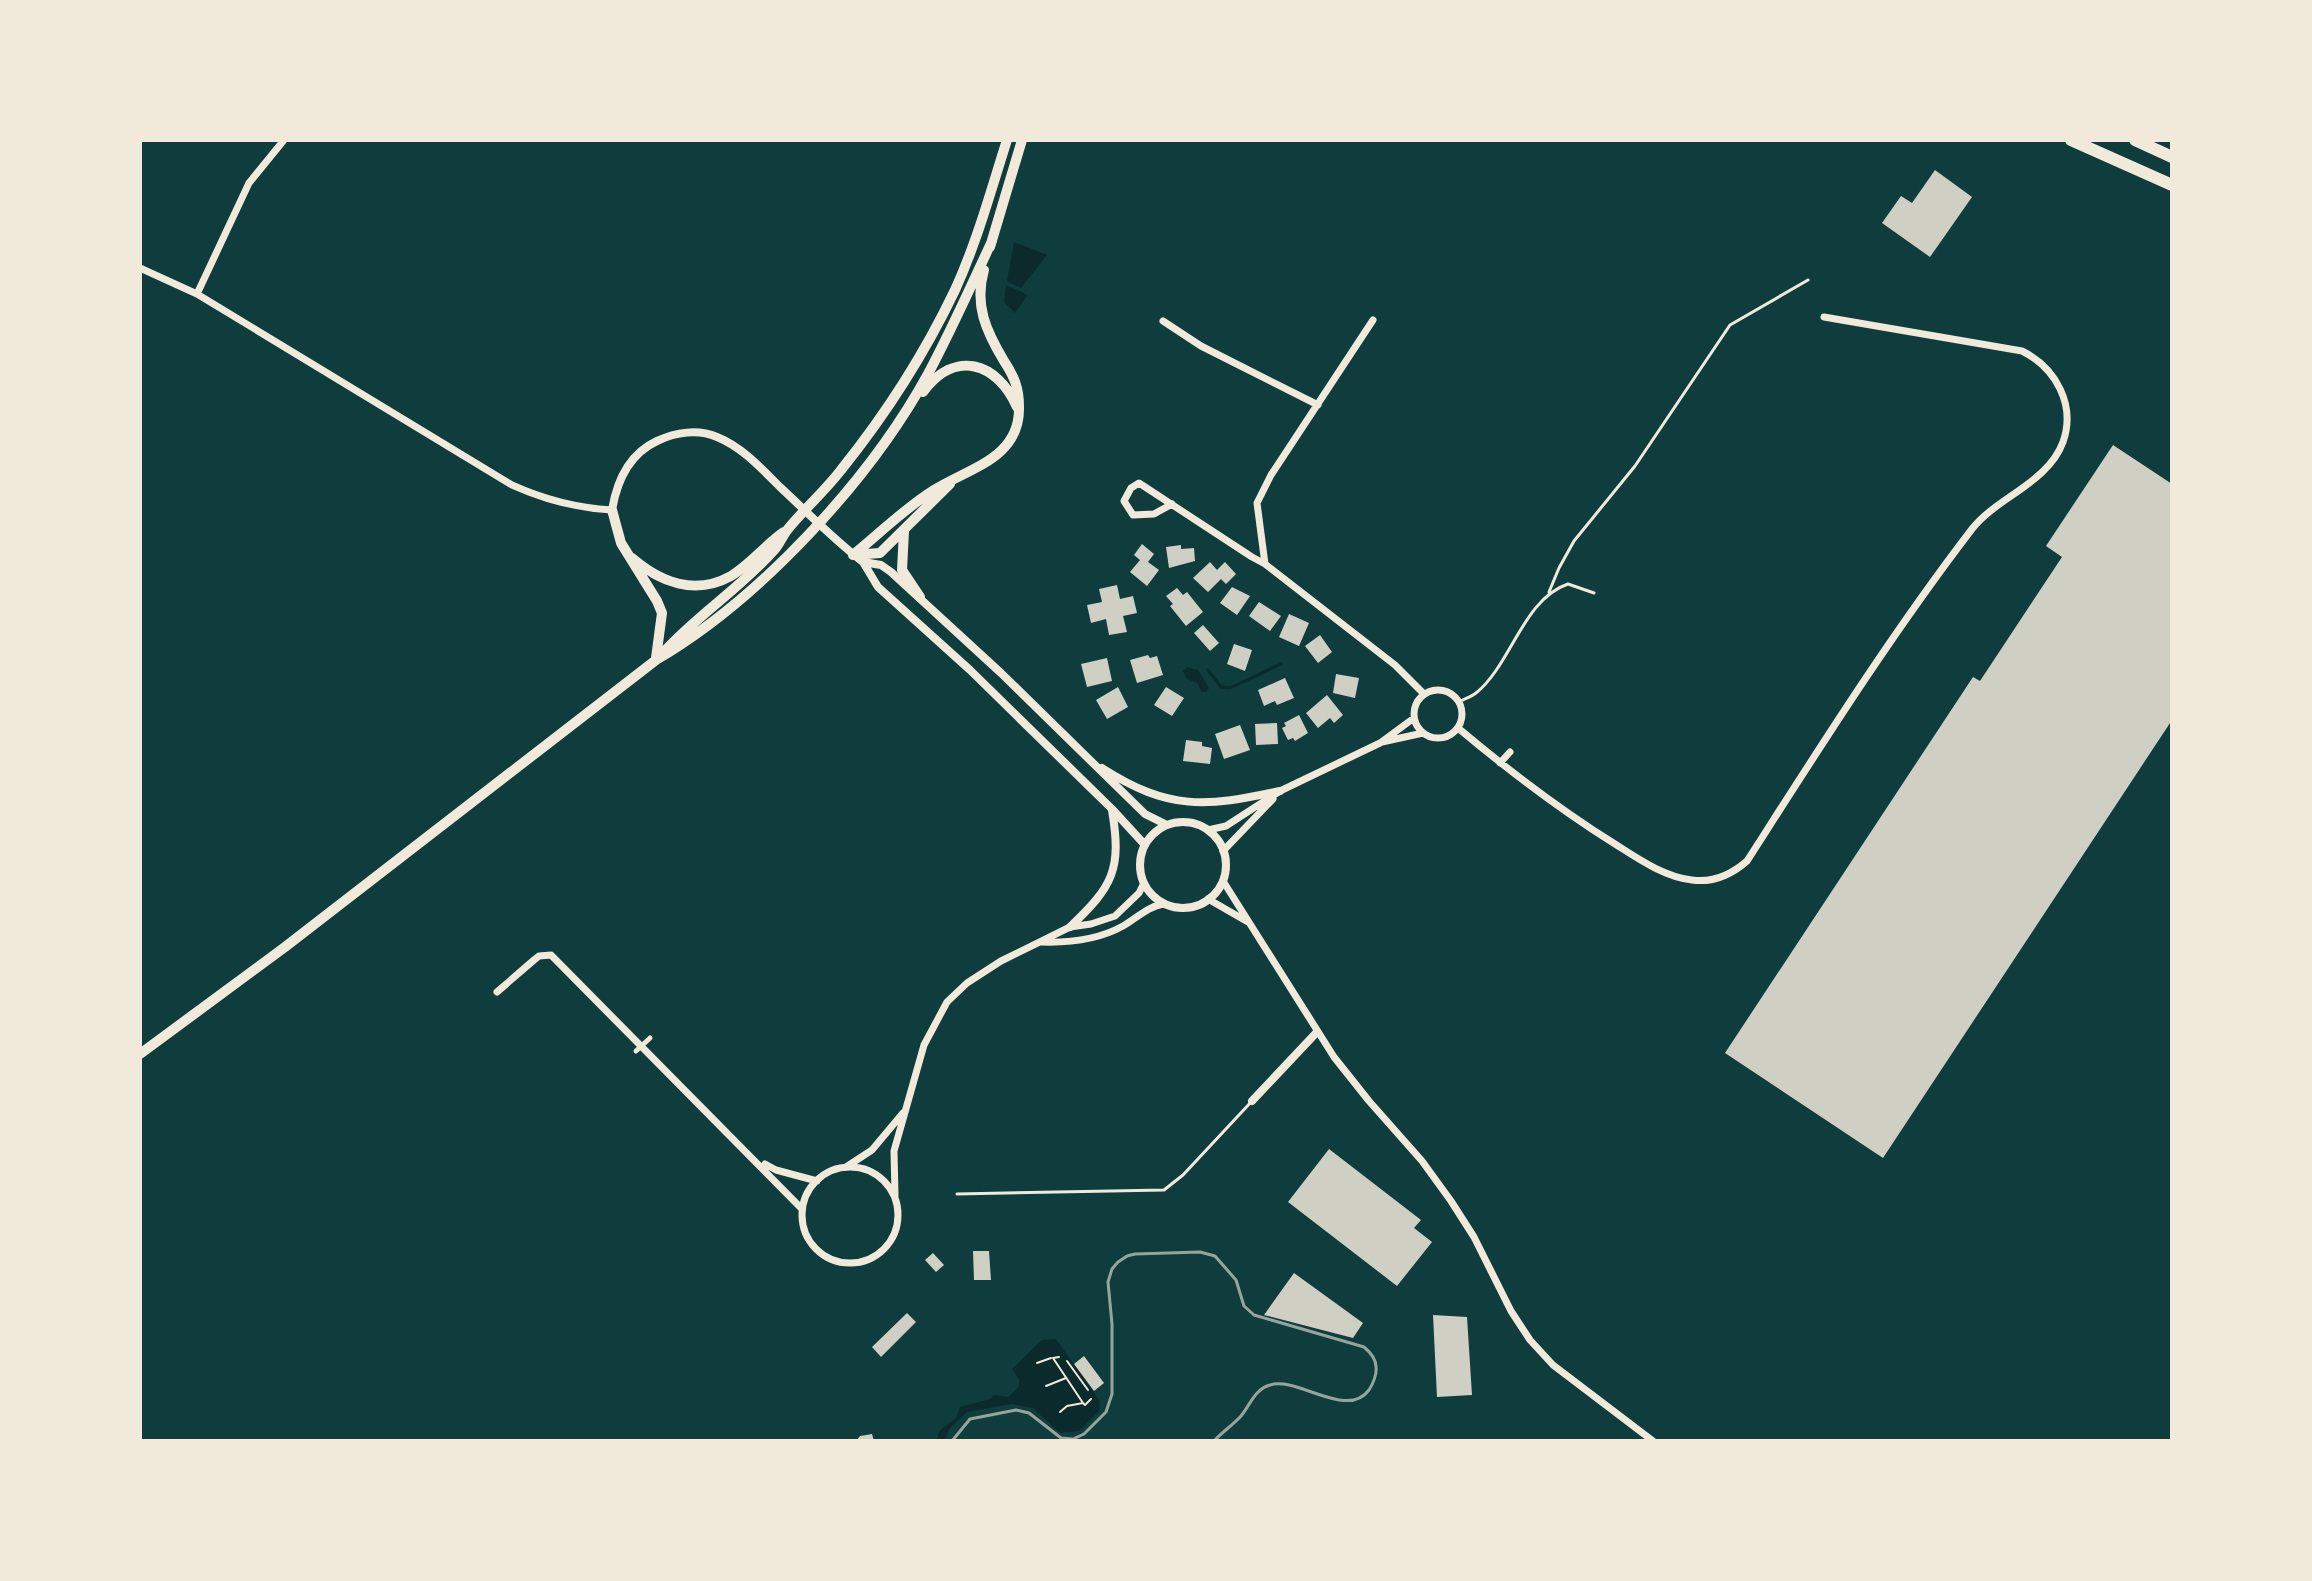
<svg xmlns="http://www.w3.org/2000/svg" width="2312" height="1581" viewBox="0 0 2312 1581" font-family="Lato,sans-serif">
<rect width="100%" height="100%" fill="#0f3d3e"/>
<path fill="#0a2a2b" d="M 1014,242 L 1047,255 L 1021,288 L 1007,281 Z
M 1006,285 L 1028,295 L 1015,313 L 1004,302 Z
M 1187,667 L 1198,670 L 1209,688 L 1206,692 L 1202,692 L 1197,683 L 1187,679 L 1183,671 Z
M 1056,1339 L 1100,1401 L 1099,1411 L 1079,1431 L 1060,1433 L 1033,1408 L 1011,1404 L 967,1412 L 950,1428 L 944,1441 L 937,1441 L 939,1431 L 956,1418 L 960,1407 L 990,1399 L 994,1395 L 1009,1397 L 1019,1386 L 1019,1379 L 1012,1369 L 1042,1340 Z"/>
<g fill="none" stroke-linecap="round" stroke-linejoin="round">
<path stroke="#0a2a2b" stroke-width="3" d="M 1208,670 L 1221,687 L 1230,688 L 1281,664"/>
</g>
<path fill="#cfcfc3" d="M 1935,170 L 1972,197 L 1930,257 L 1882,223 L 1901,196 L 1912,203 Z
M 2113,445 L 2172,484 L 2172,720 L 1883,1158 L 1725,1053 L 1973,677 L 1980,681 L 2062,557 L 2046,546 Z
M 1142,544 L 1154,554 L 1148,562 L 1159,570 L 1147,586 L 1130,572 L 1140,560 L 1134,555 Z
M 1181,545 L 1181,549 L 1194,548 L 1195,561 L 1169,568 L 1166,547 Z
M 1210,562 L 1217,570 L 1225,562 L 1236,574 L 1226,584 L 1221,579 L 1208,592 L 1193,578 Z
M 1117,585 L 1120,599 L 1133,596 L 1137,613 L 1123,616 L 1127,632 L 1109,635 L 1106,619 L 1091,623 L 1087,605 L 1102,602 L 1099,589 Z
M 1232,587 L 1250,596 L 1237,615 L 1220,603 Z
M 1177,588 L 1183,595 L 1187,592 L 1203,612 L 1186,626 L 1170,606 L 1173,604 L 1166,596 Z
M 1259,602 L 1281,616 L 1270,631 L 1249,616 Z
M 1289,614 L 1309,623 L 1299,646 L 1279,637 Z
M 1203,625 L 1219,643 L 1210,651 L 1194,633 Z
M 1320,635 L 1332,652 L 1318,663 L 1305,646 Z
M 1234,644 L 1252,650 L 1245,671 L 1227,664 Z
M 1148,655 L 1150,658 L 1157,656 L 1163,675 L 1137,683 L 1130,660 Z
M 1107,658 L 1112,681 L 1087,687 L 1081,664 Z
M 1336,674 L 1359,678 L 1355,698 L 1333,693 Z
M 1285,678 L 1294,698 L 1277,705 L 1275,701 L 1264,706 L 1258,690 Z
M 1118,687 L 1128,707 L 1107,719 L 1096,700 Z
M 1166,687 L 1184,698 L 1172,716 L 1154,705 Z
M 1327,695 L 1343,715 L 1334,723 L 1330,718 L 1318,728 L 1306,713 Z
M 1299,715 L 1308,733 L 1295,741 L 1293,738 L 1288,740 L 1282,728 L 1286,726 L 1284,723 Z
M 1277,723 L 1278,744 L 1256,745 L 1255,724 Z
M 1240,725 L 1250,750 L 1224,759 L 1215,734 Z
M 1186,740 L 1202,742 L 1202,746 L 1212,748 L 1210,764 L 1183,761 Z
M 1329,1149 L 1421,1220 L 1414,1228 L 1432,1242 L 1397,1286 L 1288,1202 Z
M 973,1251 L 989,1251 L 991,1280 L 974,1280 Z
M 933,1253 L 944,1265 L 936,1272 L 925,1260 Z
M 1294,1273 L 1363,1323 L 1353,1338 L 1264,1315 Z
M 907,1313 L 916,1322 L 881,1357 L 872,1347 Z
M 1433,1315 L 1467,1317 L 1472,1395 L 1437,1397 Z
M 1084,1356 L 1104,1383 L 1094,1391 L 1074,1364 Z
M 872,1434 L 874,1441 L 856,1441 L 860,1436 Z"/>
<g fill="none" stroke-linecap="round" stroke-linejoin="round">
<path stroke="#f1e9da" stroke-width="2" d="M 1059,1357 L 1053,1358 L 1083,1403
M 1067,1361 L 1088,1390
M 1037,1363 L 1051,1358
M 1046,1386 L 1066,1378
M 1060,1412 L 1067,1406 L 1083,1403 L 1085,1405 L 1091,1399"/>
<path stroke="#f1e9da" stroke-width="3" d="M 1549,592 L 1559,568 L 1574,541 L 1635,466 L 1730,325 L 1808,280
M 1459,702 C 1464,699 1471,697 1476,693 C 1511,665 1523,599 1568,584 L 1594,593
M 957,1194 L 1164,1190 L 1183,1175 L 1252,1101"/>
<path stroke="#f1e9da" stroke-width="5" d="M 636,1051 L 650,1038"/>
<path stroke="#f1e9da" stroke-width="7" d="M 140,268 L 197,294 L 512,485 C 545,500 576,508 612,510
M 197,294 L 249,183 L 284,140
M 1373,320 L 1271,475 L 1257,503 L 1265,564 L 1395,665 L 1424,694
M 1163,321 L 1201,346 L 1318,405
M 1172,504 L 1154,514 L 1133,515 L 1124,501 L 1131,488 L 1139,483 L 1252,557 L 1265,564
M1414 714a24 24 0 1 1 48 0a24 24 0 1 1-48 0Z
M 1458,728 C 1508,770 1559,809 1615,844 C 1637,858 1664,877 1692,880 C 1713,883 1731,875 1747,861 C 1819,749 1890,636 1972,529 C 1997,497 2048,483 2063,442 C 2076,405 2056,368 2022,351 L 1824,317
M 1382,742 L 1423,733
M 1500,763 L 1510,752
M 1208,830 L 1226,826 L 1280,791 L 1380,743 L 1414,718
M 1223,851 L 1273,799
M 1223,881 L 1334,1057 L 1369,1101 L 1422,1161 L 1451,1201 L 1474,1237 L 1511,1311 L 1530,1340 L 1553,1365 L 1653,1441
M 1208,899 L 1248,922
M 1041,942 C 1070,943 1098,940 1123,926 C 1137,918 1147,907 1163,904
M 497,992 L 534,960 L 539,956 L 551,955 L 801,1208
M 765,1164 L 776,1170 L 817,1181
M 846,1167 L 872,1150 L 903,1113
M802 1215a48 48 0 1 1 96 0a48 48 0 1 1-96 0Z
M 895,1196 L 894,1151 L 924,1045 L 947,1002 L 967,983 L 1001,961 L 1070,927 L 1091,924 L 1115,916 L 1139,893 L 1144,883"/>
<path stroke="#f1e9da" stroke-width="8" d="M 612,510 C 617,480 629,454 657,441 C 676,432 698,429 717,437 C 742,447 761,468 780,487 C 807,512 833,539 863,562 L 881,565 L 891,572 L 1001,673 L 1145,814 L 1167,825
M 863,562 L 878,587 L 970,670 L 1112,809 L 1145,845
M 1102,768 C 1169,811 1206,807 1280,791
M1140 865a43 43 0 1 1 86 0a43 43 0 1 1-86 0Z
M 1070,927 C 1113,886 1122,870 1112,810
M 1252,1101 L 1317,1032"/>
<path stroke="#f1e9da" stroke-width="10" d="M 990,247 L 1022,140
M 923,392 C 955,349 997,362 1017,407
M 612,510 L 621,543 L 657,601 L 662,613 L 656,658
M 904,531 L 902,570 L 920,597
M 853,555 C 880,533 905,508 934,490 C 969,468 1021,458 1019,406 C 1019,388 1014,376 1004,361 C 986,331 974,305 984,270
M 853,555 L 880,553 L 950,484
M 632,558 C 660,582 695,596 731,576 C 750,565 765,545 784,532
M 663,653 C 697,615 741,588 775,549 C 780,543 783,535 788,529 C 805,508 825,491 841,470 C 886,414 924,355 955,290 C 977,242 991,190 1007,140
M 140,1054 L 285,947 L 656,660 C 760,599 870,480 928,374 C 951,331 971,286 992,241"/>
<path stroke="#f1e9da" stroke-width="12" d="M 2071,140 L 2172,185
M 2135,140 L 2172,157"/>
<path stroke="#97a49c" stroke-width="3" d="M 952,1441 L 970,1419 L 1016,1410 L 1029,1413 L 1061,1438 L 1073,1439 L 1084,1434 L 1106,1412 L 1112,1394 L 1112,1324 L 1108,1282 L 1112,1269 L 1118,1262 L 1127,1256 L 1135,1254 L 1200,1252 L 1215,1256 L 1236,1280 L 1244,1306 L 1254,1315 L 1364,1347 C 1370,1352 1376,1358 1376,1367 C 1377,1374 1373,1384 1369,1390 C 1347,1420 1297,1376 1270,1385 C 1255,1389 1250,1405 1241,1416 C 1233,1425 1222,1432 1214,1441"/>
</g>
<rect width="2312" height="1581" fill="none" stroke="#f1e9da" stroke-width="284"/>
</svg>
